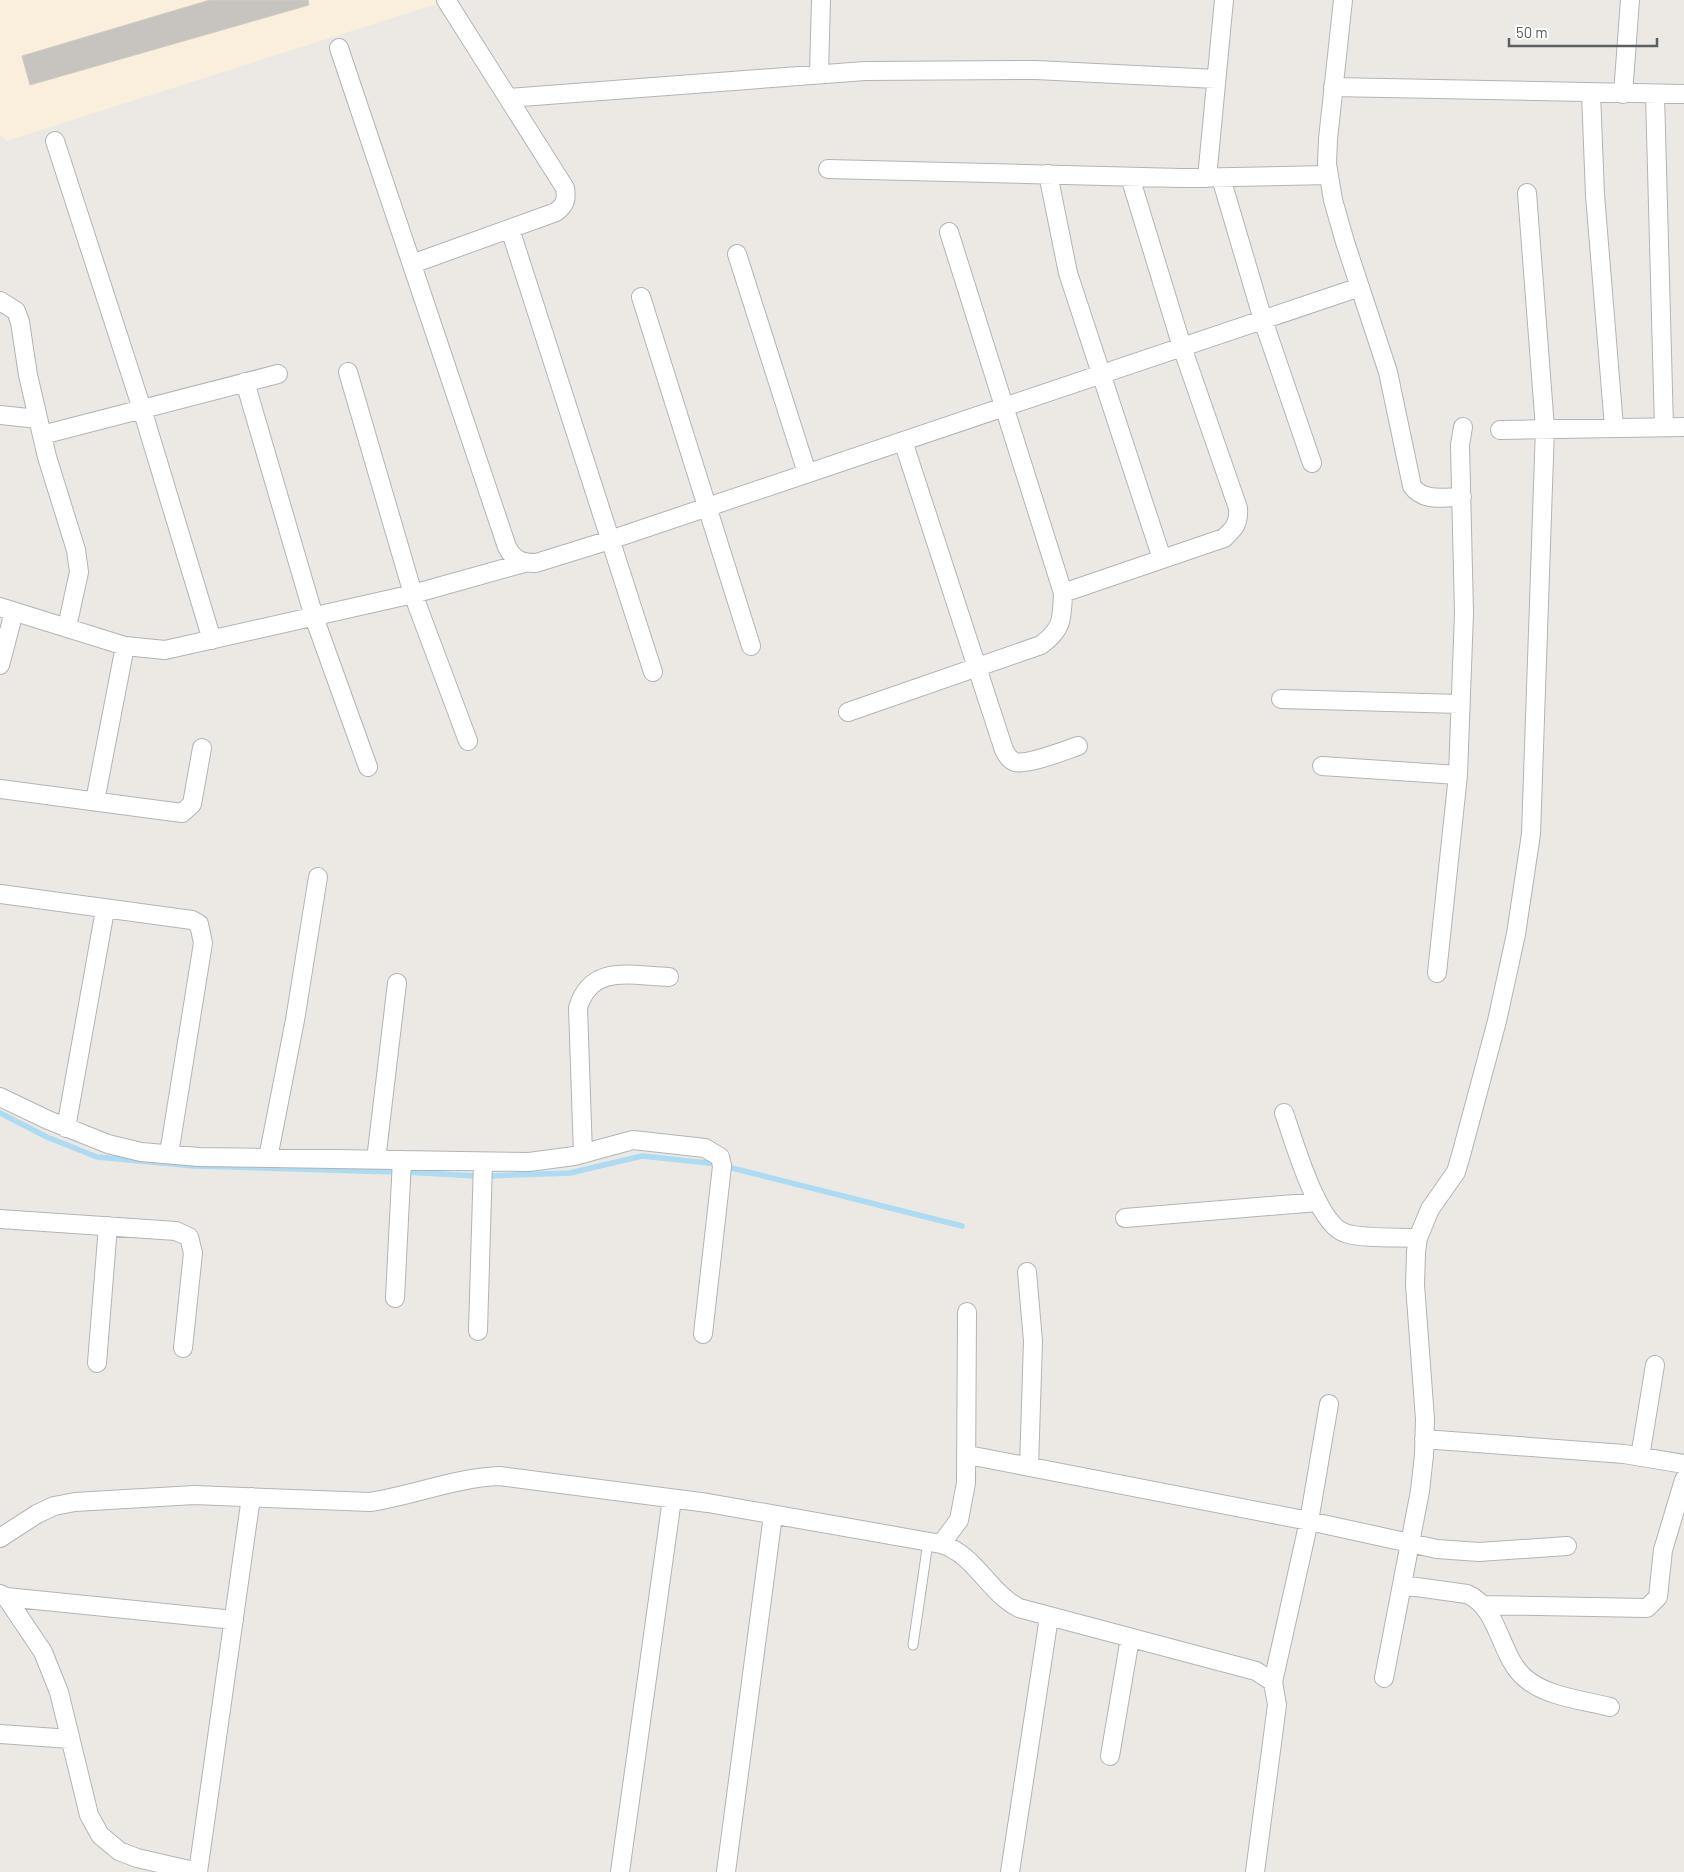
<svg xmlns="http://www.w3.org/2000/svg" width="1684" height="1872" viewBox="0 0 1684 1872" font-family="Barlow,sans-serif">
<rect width="100%" height="100%" fill="#ece9e4"/>
<path fill="#f9efdc" d="M 0,0 L 449,0 L 6,141 L 0,134 Z"/>
<g fill="none" stroke-linecap="round" stroke-linejoin="round">
<path stroke="#acdbf3" stroke-width="5.5" d="M 0,1113 L 47,1137 L 97,1157 L 194,1166 L 396,1172
M 728,1167 L 962,1226
M 405,1172 L 477,1176
M 488,1176 L 570,1173 L 642,1156 L 718,1164"/>
</g>
<path fill="#c7c4c0" stroke="#d0cac3" d="M 210,0 L 308,0 L 309,5 L 30,85 L 22,56 Z"/>
<g fill="none" stroke-linecap="round" stroke-linejoin="round">
<defs>
<path id="service" d="M 913,1645 L 928,1542"/>
<path id="minor" d="M 1343,0 L 1328,139 L 1327,164 L 1333,200 L 1345,242 L 1388,372 L 1412,486 C 1423,502 1444,497 1462,497
M 339,48 L 507,547 C 514,560 521,563 536,563 L 610,540 L 1360,287
M 819,73 L 821,0
M 1333,87 L 1684,94
M 1591,93 L 1595,195 L 1614,427
M 1623,94 L 1630,0
M 1655,95 L 1664,427
M 508,98 L 865,71 L 1036,70 L 1216,79
M 55,141 L 142,409 L 212,640
M 828,169 L 1181,178 L 1329,175
M 1048,174 L 1068,273 L 1162,559
M 1207,178 L 1224,0
M 1221,178 L 1263,320 L 1312,463
M 510,229 L 653,672
M 737,254 L 807,473
M 412,264 L 556,212 C 565,205 567,200 565,188 L 446,0
M 641,297 L 751,646
M 0,301 L 16,311 L 20,322 L 28,375 L 47,457 L 76,550 L 79,572 L 67,627
M 348,372 L 413,594 L 468,741
M 245,382 L 314,617 L 368,767
M 0,415 L 38,419
M 1500,430 L 1684,427
M 42,435 L 278,374
M 903,441 L 1004,750 C 1007,755 1009,760 1015,762 C 1029,765 1063,751 1078,746
M 1063,593 L 1224,538 C 1235,528 1239,523 1238,508 L 1182,347 L 1130,177
M 0,607 L 125,646 L 165,650 L 413,594 L 524,563
M 0,665 L 14,612
M 1281,699 L 1460,704
M 848,712 L 1041,645 C 1063,629 1062,618 1063,593 L 949,232
M 1322,766 L 1458,775
M 0,789 L 182,813 L 192,804 L 202,748
M 95,801 L 125,646
M 0,894 L 192,920 L 199,924 L 203,943 L 169,1154
M 1437,973 L 1458,775 L 1464,613 L 1460,445 L 1463,427
M 0,1097 L 48,1120 L 108,1144 L 141,1152 L 199,1157 L 529,1162 L 574,1156 L 633,1140 L 705,1148 L 720,1157 L 722,1166 L 703,1334
M 1284,1113 C 1294,1141 1317,1224 1345,1233 C 1361,1239 1400,1237 1418,1238
M 66,1128 L 105,910
M 583,1154 L 578,1008 C 591,963 632,976 669,977
M 268,1158 L 295,1020 L 318,877
M 376,1160 L 397,983
M 1125,1218 L 1318,1202
M 0,1219 L 176,1231 L 189,1237 L 193,1253 L 183,1348
M 1027,1272 L 1033,1341 L 1029,1467
M 395,1298 L 402,1160
M 478,1331 L 483,1162
M 97,1363 L 108,1226
M 1424,1439 L 1624,1454 L 1684,1464
M 968,1455 L 1309,1521 L 1437,1549 L 1479,1552 L 1567,1546
M 1640,1457 L 1655,1365
M 0,1538 L 37,1514 L 54,1506 L 75,1502 L 194,1495 L 370,1502 C 414,1495 455,1478 499,1476 L 708,1503 L 941,1544 C 976,1555 987,1591 1019,1608 L 1256,1671 L 1273,1682 L 1277,1705 L 1255,1872
M 941,1544 L 959,1520 L 966,1483 L 967,1312
M 1402,1585 L 1467,1594 C 1500,1608 1499,1656 1525,1678 C 1547,1697 1583,1700 1610,1707
M 0,1594 L 6,1597 L 43,1652 L 59,1692 L 89,1815 L 100,1835 L 119,1851 L 137,1858 L 198,1872
M 6,1597 L 234,1620
M 1482,1605 L 1647,1608 L 1658,1597 L 1663,1550 L 1684,1480
M 1384,1678 L 1420,1491 L 1424,1455 L 1425,1419 L 1415,1285 L 1416,1252 L 1418,1238 L 1430,1209 L 1456,1172 L 1461,1155 L 1497,1021 L 1516,934 L 1531,834 L 1545,428 L 1527,193
M 1273,1682 L 1309,1521 L 1329,1404
M 0,1734 L 70,1739
M 1110,1756 L 1130,1638
M 198,1872 L 251,1497
M 620,1872 L 672,1499
M 726,1872 L 773,1515
M 1010,1872 L 1049,1617"/>
</defs>
<use href="#service" stroke="#b1b4b7" stroke-width="11"/>
<use href="#minor" stroke="#b1b4b7" stroke-width="20"/>
<use href="#service" stroke="#fff" stroke-width="9"/>
<use href="#minor" stroke="#fff" stroke-width="18"/>
</g>
<path d="M1509 38v8h148v-8" fill="none" stroke="#5c5f62" stroke-width="2.5"/>
<text x="1516" y="38" font-size="15" fill="#5c5f62" stroke="#ffffff" stroke-width="4" paint-order="stroke">50 m</text>
</svg>
